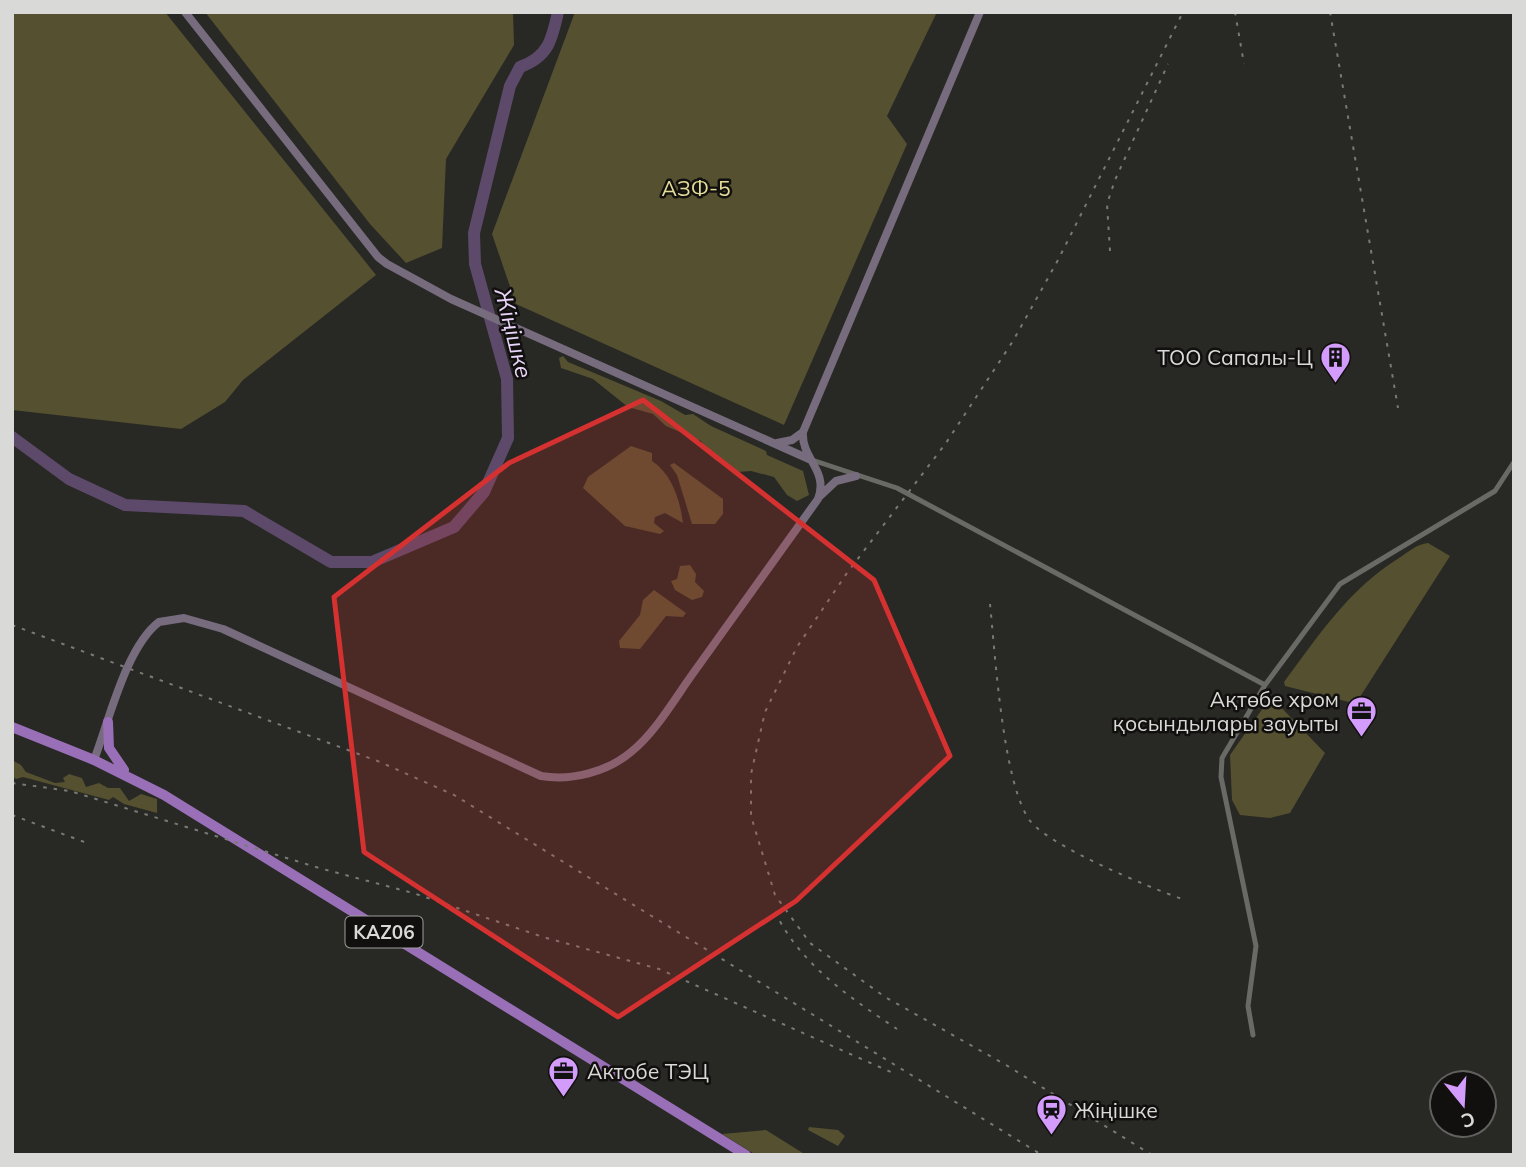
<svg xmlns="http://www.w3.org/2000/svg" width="1526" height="1167" viewBox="0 0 1526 1167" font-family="Mulish,sans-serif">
<rect width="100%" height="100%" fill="#282824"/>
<path fill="#555030" d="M 12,12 L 165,12 L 376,275 L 243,380 L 225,402 L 181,429 L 12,410 Z
M 205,12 L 513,12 L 514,45 L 446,159 L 442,248 L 406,263 L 370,224 Z
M 575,12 L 937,12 L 887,116 L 907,144 L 784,425 L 516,304 L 492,234 Z
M 563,356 L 568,362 L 661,401 L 685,415 L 693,414 L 711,426 L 766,451 L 767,455 L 803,471 L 809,495 L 797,501 L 787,495 L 774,477 L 751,471 L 738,472 L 714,459 L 701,441 L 666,426 L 653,414 L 628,407 L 593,379 L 561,368 L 559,358 Z
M 631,446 L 652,453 L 652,461 C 672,474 680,500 683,523 L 665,513 L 655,517 L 654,523 L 664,531 L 660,534 L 625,526 L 583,488 L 588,477 Z
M 674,463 L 723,499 L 723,514 L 715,524 L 692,524 L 677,475 L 670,465 Z
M 1428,543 L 1450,556 L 1358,700 L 1353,703 L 1285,686 L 1284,682 C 1320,634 1347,591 1399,558 C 1408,552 1417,544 1428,543 Z
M 690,565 L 696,574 L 695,582 L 704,591 L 702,597 L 692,600 L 675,590 L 671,581 L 677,579 L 680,566 Z
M 654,590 L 686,613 L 683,617 L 666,616 L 640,649 L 620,648 L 619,641 L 640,615 L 643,600 Z
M 1271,702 L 1276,702 L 1325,753 L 1290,813 L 1270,818 L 1240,815 L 1232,800 L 1230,755 L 1265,705 Z
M 12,760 L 21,765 L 26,772 L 55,783 L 65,782 L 63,778 L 69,774 L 82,778 L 86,787 L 99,783 L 108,788 L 120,788 L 129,801 L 141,794 L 157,799 L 157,813 L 124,804 L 113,797 L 109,800 L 23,777 L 16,779 L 12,776 Z
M 809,1127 L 838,1130 L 845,1136 L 838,1146 L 808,1130 Z
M 766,1130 L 806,1155 L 756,1155 L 722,1134 Z"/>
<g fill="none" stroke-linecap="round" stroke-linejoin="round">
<path stroke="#5d4a6b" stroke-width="12" d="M 12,437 L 69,479 L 125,505 L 244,511 L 331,562 L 372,562 L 454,527 L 484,492 L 508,438 L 507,379 L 475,264 L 474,233 L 510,86 L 520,67 C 548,57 552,40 558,12"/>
<path stroke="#696965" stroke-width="5" d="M 812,460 L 897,488 L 1265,685
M 1253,1035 L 1248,1006 L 1256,946 L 1221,777 L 1222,758 L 1265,685 L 1340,584 L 1495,491 L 1514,462"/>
<path stroke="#776b7e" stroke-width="8" d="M 185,12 L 378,257 L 387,264 L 451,299 L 809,459
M 777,443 L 792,440 L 803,432
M 820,496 L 836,481 L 856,476
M 94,760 C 109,721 126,647 159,622 L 184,618 L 223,629 L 541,776 C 572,781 607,772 631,752 C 656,732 675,698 694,672 C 735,614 777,557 818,499 C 829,470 801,459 803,432 L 980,12"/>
<path stroke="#996fb7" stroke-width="10" d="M 108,722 L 109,748 L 124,770
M 12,727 L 94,760 L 164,795 L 746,1155"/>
<path stroke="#797976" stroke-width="2" stroke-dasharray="3.5 7" stroke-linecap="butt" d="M 1235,12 L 1244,64
M 1330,12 L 1398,408
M 1110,251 L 1107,204 L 1115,180 L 1168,64
M 990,604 C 995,652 1003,788 1031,822 C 1052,847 1148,887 1182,899
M 12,625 L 380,762 L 454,795 L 1042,1155
M 12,783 L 70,791 L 319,868 L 413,893 L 543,937 L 659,969 L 893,1073
M 12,815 L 87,843
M 775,912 C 801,965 849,997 897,1029
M 1152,1155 L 1006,1065 L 885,997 L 810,943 L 775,895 L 751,816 L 751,774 L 765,712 L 797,647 L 847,573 L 946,443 L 1013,341 L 1058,260 L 1183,12"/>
</g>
<path fill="#d63131" fill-opacity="0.2" stroke="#d63131" stroke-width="5" stroke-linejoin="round" d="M 643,400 L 874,580 L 950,756 L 796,901 L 618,1017 L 364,852 L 334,597 L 509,463 Z"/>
<defs>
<symbol id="building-pin" viewBox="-11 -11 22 30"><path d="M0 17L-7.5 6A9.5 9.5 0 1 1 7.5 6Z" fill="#d39cfc" stroke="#11100f"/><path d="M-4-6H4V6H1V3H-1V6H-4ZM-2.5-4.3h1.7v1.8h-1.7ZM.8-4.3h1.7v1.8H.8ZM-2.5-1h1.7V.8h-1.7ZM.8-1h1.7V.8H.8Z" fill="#111"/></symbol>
<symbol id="office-pin" viewBox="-11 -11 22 30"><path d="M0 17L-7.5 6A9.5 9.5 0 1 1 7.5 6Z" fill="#d39cfc" stroke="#11100f"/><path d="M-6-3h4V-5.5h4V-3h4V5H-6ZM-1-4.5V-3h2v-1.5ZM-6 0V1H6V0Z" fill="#111"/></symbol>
<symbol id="station-pin" viewBox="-11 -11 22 30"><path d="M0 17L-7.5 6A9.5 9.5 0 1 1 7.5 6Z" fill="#d39cfc" stroke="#11100f"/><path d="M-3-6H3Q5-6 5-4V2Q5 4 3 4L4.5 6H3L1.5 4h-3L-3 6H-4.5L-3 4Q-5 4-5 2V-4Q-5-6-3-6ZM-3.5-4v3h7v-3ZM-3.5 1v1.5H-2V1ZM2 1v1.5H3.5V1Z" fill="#111"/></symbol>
</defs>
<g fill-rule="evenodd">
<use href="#building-pin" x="1318" y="340" width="35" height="47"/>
<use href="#office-pin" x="1344" y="694" width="35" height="47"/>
<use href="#office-pin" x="546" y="1054" width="35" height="47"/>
<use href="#station-pin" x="1034" y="1092" width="35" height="47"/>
</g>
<g text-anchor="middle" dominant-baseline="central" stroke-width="5" stroke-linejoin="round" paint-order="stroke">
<rect fill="#11100f" stroke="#9d9d9b" stroke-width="2" x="345.5" y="916.5" width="77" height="31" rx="5"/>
<g font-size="19" font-weight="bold" fill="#d9d9d7">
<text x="384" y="932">KАZ06</text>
</g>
<g font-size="21" fill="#e5dc98" stroke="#11100f">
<text x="696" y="188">АЗФ-5</text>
</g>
<g font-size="21" fill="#d9d9d7" stroke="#11100f" text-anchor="end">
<text x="1313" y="357">ТОО Сапалы-Ц</text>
<text x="1339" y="699">Ақтөбе хром<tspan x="1339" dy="24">қосындылары зауыты</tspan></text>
<text x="587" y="1071" text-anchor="start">Актобе ТЭЦ</text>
<text x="1074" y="1110" text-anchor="start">Жіңішке</text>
</g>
<g font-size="23" font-style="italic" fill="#e9d5f9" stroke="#11100f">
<text transform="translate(514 333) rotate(76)">Жіңішке</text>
</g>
</g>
<rect width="1526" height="1167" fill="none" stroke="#d9d9d7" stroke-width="28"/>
<g transform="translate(1463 1104) rotate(162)"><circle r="33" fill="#11100f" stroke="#61605f" stroke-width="2"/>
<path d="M0-5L12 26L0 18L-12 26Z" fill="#d39cfc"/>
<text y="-10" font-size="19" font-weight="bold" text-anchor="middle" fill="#d9d9d7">С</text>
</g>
</svg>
